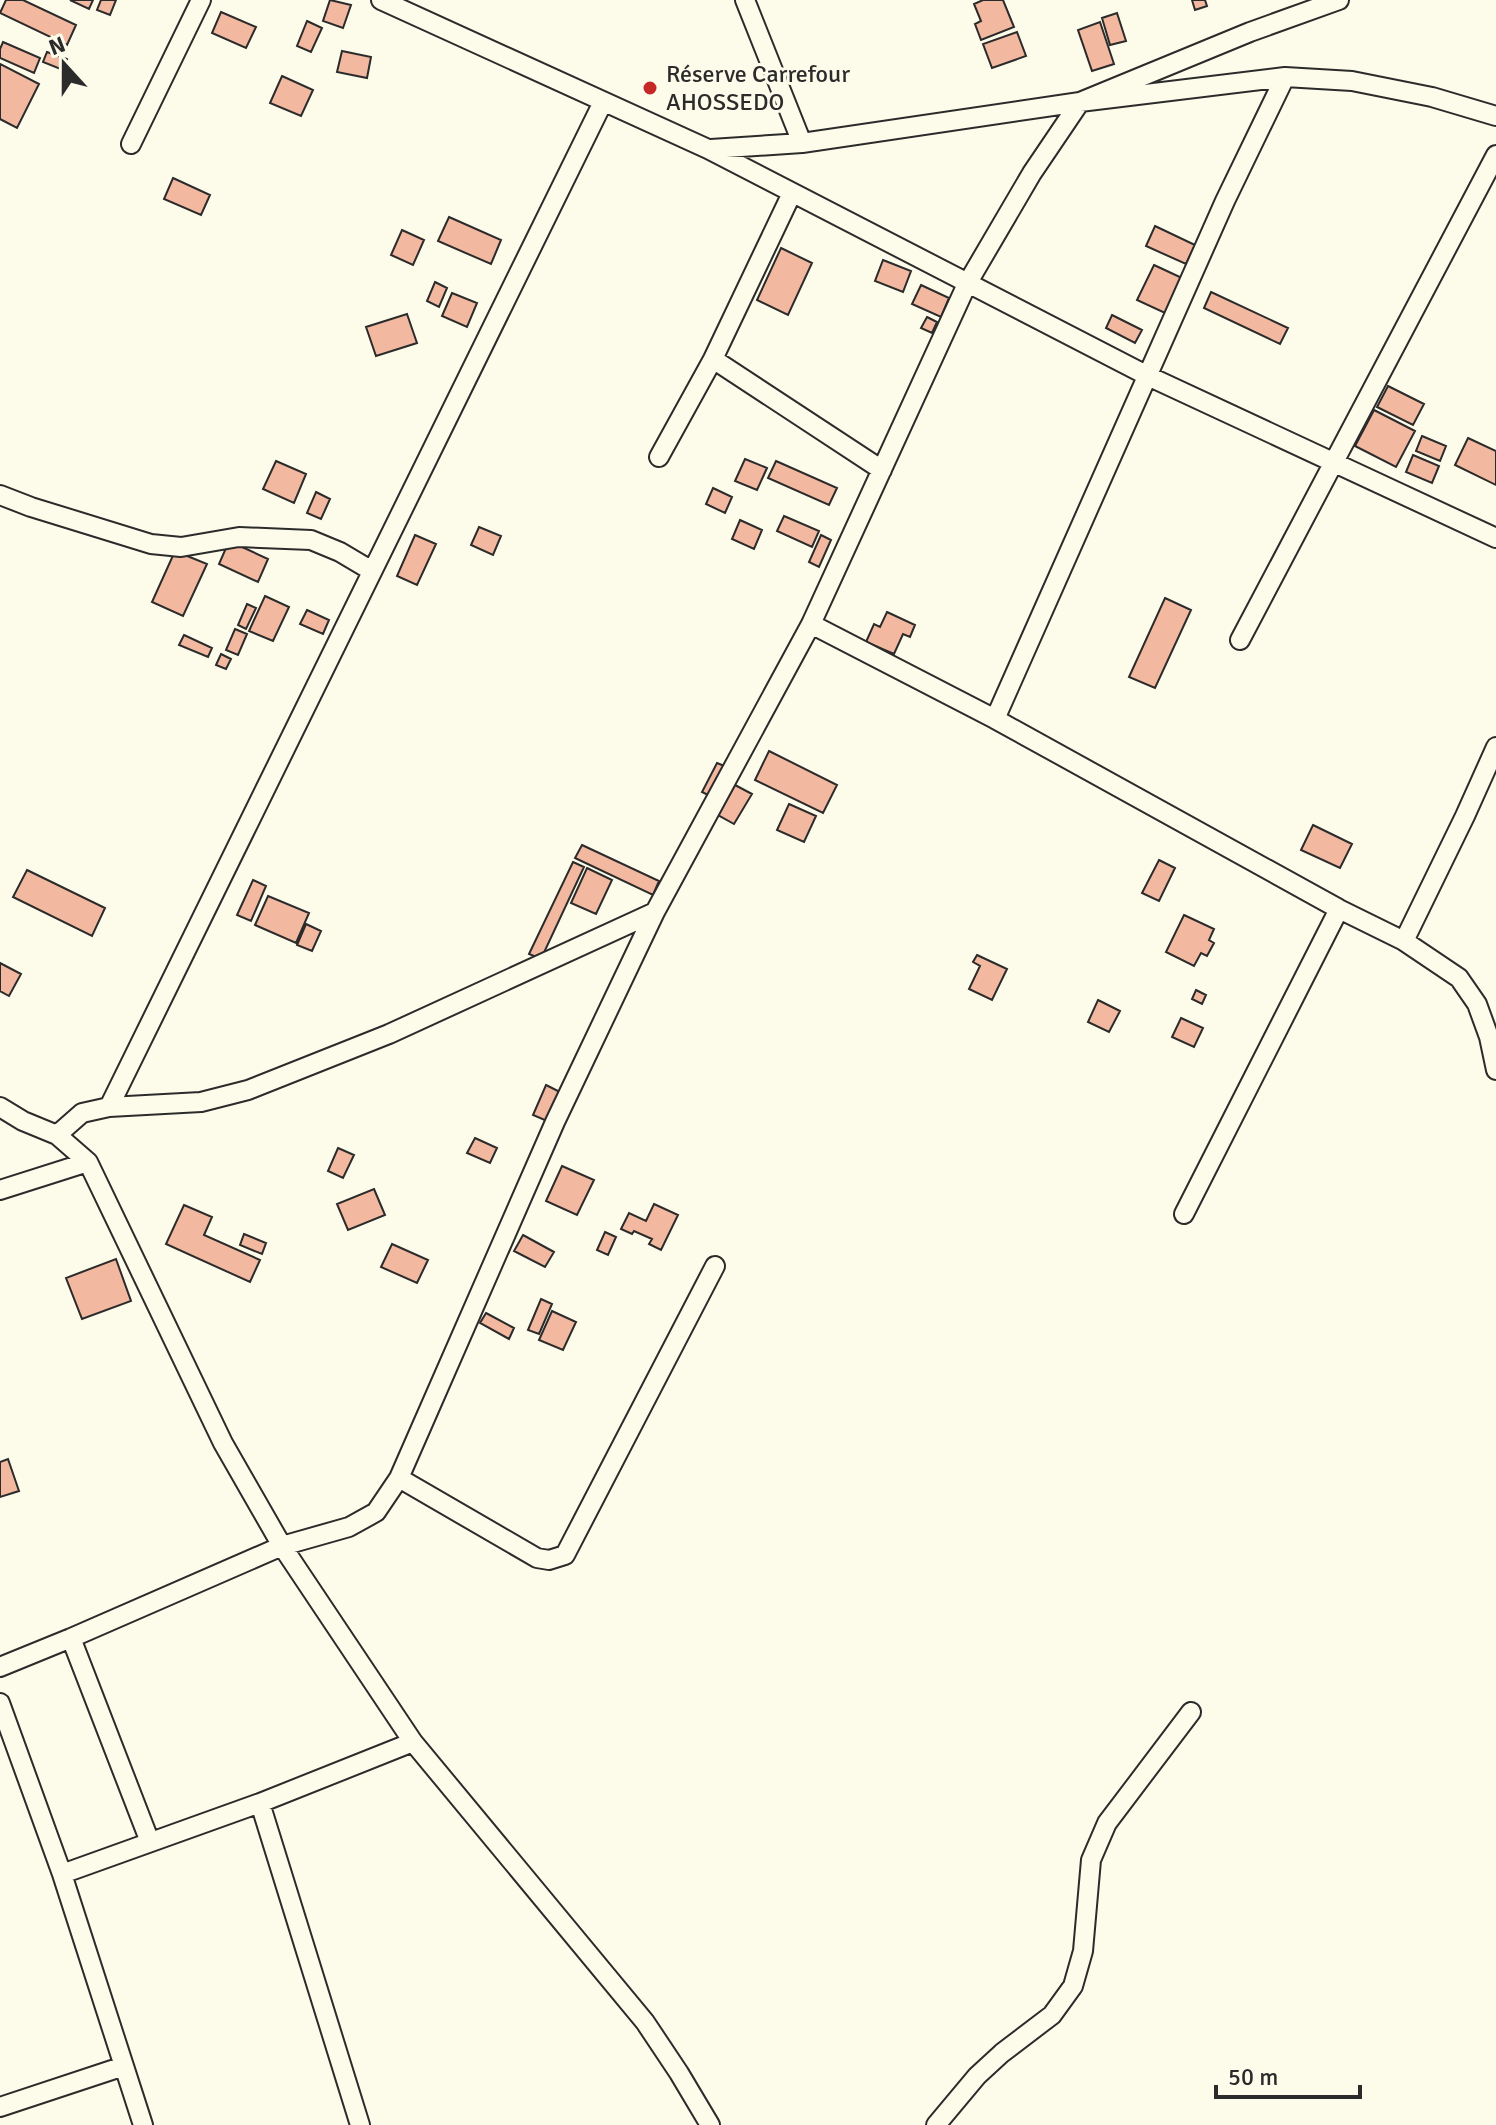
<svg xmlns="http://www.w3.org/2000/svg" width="1496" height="2125" font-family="Signika,sans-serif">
<rect width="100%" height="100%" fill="#fdfbea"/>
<path fill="#f2b8a0" stroke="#2b2b2b" stroke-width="2" d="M6 0H23L76 25 67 45 0 13Z
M70 0H93L89 9Z
M101 0H116L110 15 97 10Z
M330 0 351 5 343 28 323 21Z
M983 0H1003L1014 27 981 40 975 24 981 21 974 4Z
M1192 0H1205L1207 6 1195 10Z
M221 12 256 27 246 48 212 33Z
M1117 13 1126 41 1110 45 1102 18Z
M307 21 322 28 311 52 297 46Z
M1100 22 1114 64 1092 71 1078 30Z
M1017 32 1026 56 992 68 983 44Z
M3 42 40 58 34 73 0 58V49Z
M342 51 371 57 367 78 337 72Z
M47 52 67 59 63 70 43 62Z
M0 64 39 84 17 128 0 119Z
M282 76 313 90 301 116 270 103Z
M173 178 210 195 201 215 164 199Z
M449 217 501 240 491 264 438 241Z
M1155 226 1195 245 1186 264 1146 246Z
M402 230 424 240 413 265 391 255Z
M781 248 812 263 788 315 757 300Z
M883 260 911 271 903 292 875 281Z
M1154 265 1182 278 1165 313 1137 300Z
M435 282 447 288 439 307 427 301Z
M921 285 949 298 941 317 912 304Z
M1211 292 1288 328 1280 344 1204 308Z
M452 293 477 303 467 327 442 316Z
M407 314 417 343 376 356 366 327Z
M1112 315 1142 330 1135 343 1106 328Z
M927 317 937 322 932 333 921 328Z
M1388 386 1424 404 1413 425 1377 407Z
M1374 410 1415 431 1396 467 1355 446Z
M1422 436 1446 446 1440 461 1416 451Z
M1468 438 1496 451V485L1455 465Z
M1413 455 1439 466 1432 483 1406 472Z
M745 459 767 468 757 490 735 481Z
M276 461 306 474 294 503 263 489Z
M776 461 837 488 829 505 768 478Z
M713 488 732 497 725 513 706 504Z
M316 492 330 499 321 519 307 513Z
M784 516 819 531 812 547 777 531Z
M740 520 762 530 754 549 732 539Z
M479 527 501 536 493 555 471 545Z
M415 535 436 544 417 585 397 576Z
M821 535 831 540 819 567 809 562Z
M229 541 268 559 258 582 219 564Z
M175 551 207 564 183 616 152 602Z
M265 596 289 607 273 641 249 631Z
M1165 598 1191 610 1155 688 1129 677Z
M247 604 256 608 246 629 238 625Z
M307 610 329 620 323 634 300 624Z
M887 612 915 625 910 637 903 634 894 654 866 642 874 624 880 627Z
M235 629 247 634 238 655 226 650Z
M184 635 212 648 208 657 179 645Z
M221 654 231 659 226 669 216 665Z
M769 751 837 785 823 813 755 780Z
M717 763 727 767 712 797 702 792Z
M735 785 752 794 734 824 718 815Z
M789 804 816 816 804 842 777 830Z
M1313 825 1352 844 1340 868 1301 850Z
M582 845 659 881 653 895 575 858Z
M1159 860 1175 868 1159 901 1142 893Z
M573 862 584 867 541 959 529 954Z
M587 868 612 880 596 914 571 903Z
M27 870 105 908 92 936 13 897Z
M253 880 266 886 251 921 237 915Z
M268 896 309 913 296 943 255 925Z
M1184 915 1214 929 1209 940 1214 943 1207 956 1201 953 1194 966 1166 952Z
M306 924 321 931 312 951 297 945Z
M977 955 1007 969 992 1000 969 989 980 966 973 962Z
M0 963 21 974 9 996 0 991Z
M1196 990 1206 995 1202 1004 1192 999Z
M1098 1000 1120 1011 1109 1032 1088 1022Z
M1181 1018 1203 1028 1194 1047 1172 1037Z
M546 1085 560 1092 547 1121 533 1115Z
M475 1138 497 1148 490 1163 467 1153Z
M338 1148 354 1155 343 1178 328 1171Z
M562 1166 594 1180 577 1215 546 1201Z
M374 1189 385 1215 348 1230 337 1204Z
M654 1204 678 1215 661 1250 649 1244 652 1239 634 1231 632 1234 621 1229 629 1213 646 1221Z
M184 1205 212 1217 204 1235 260 1260 250 1282 166 1244Z
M605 1232 616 1237 608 1255 597 1250Z
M244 1234 266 1243 262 1254 240 1245Z
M523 1235 554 1252 545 1267 514 1251Z
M392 1244 428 1260 417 1283 381 1267Z
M116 1259 131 1301 82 1319 66 1278Z
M541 1299 552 1304 539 1334 528 1330Z
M552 1311 576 1322 563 1350 539 1340Z
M486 1313 514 1328 509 1339 480 1323Z
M8 1459 19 1491 0 1497V1462Z"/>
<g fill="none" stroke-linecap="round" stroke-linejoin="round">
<g stroke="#2b2b2b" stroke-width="22">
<path id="minor" d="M381 0 708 149 1148 376 1496 538
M745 0 802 143
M131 144 201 0
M711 149 802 143 1080 102 1285 77 1352 81 1432 97 1496 116
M713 359 882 470
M659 457 713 359 792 193
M0 495 31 507 151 544 181 547 239 537 311 540 340 552 372 571
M811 624 995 719 1339 909 1404 941 1459 978 1477 1004 1489 1037 1496 1070
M1240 640 1496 155
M995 719 1225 201 1285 77
M1404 941 1465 816 1496 747
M0 1107 23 1121 57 1135 88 1162 223 1443 282 1546 413 1742 645 2022 679 2073 710 2125
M109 1107 603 102
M57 1135 82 1113 109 1107 201 1102 248 1090 389 1034 655 912
M0 1190 88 1162
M1184 1214 1339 909
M399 1478 537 1558 549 1560 565 1555 715 1266
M71 1638 150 1842
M0 1667 71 1638 282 1546 349 1527 376 1512 399 1478 555 1122 655 912 811 624 967 284 1032 173 1080 102 1250 32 1339 0
M0 1703 62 1874 143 2125
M260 1803 360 2125
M62 1874 260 1803 413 1742
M0 2107 124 2066
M936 2125 977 2076 1002 2053 1052 2015 1073 1986 1083 1951 1091 1860 1107 1823 1191 1712"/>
</g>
<use href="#minor" stroke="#fdfbea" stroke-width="18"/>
</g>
<circle fill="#c62828" stroke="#fdfbea" stroke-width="3" cx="650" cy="88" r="8"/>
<g text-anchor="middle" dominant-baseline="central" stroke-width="6" stroke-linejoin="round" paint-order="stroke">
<g font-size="24" fill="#2b2b2b" stroke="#fdfbea" text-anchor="start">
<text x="666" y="74">Réserve Carrefour<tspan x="666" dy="28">AHOSSEDO</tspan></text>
</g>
</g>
<g transform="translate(64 64) rotate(339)" stroke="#fdfbea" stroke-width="6" paint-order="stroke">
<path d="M0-6L14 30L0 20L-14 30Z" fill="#2b2b2b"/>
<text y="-12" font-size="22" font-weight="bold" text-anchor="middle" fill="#2b2b2b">N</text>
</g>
<path d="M1216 2085v12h144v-12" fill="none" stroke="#2b2b2b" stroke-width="4"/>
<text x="1228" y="2085" font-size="24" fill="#2b2b2b" stroke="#fdfbea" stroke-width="6" paint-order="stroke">50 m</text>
</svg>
